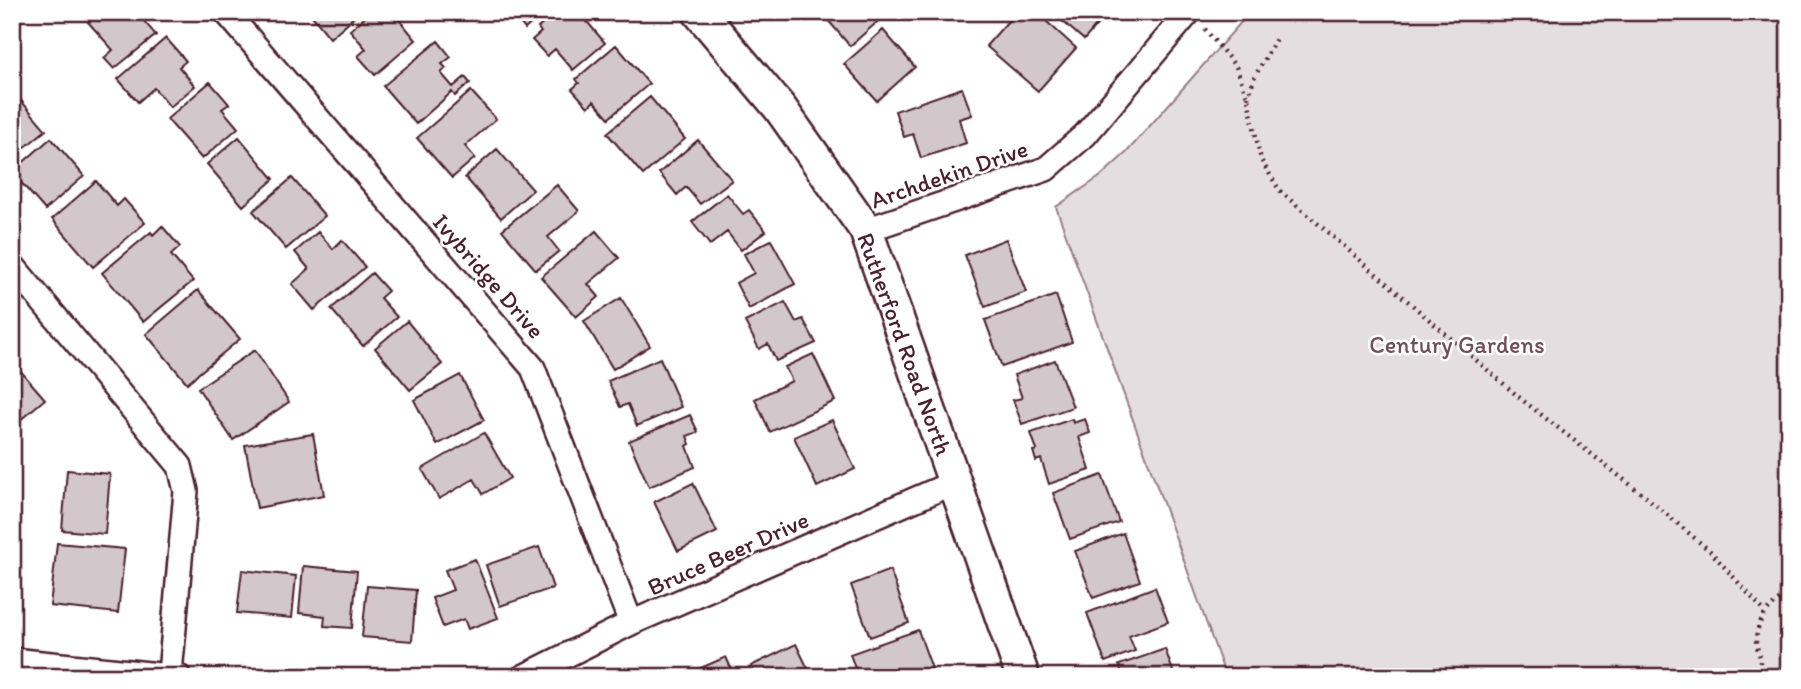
<svg xmlns="http://www.w3.org/2000/svg" width="1801" height="689" font-family="Itim,sans-serif">
<rect width="100%" height="100%" fill="#fff"/>
<filter id="ink" filterUnits="userSpaceOnUse"><feTurbulence type="fractalNoise" baseFrequency=".0143" numOctaves="2"/><feDisplacementMap in="SourceGraphic" scale="14" xChannelSelector="R" yChannelSelector="G"/><feConvolveMatrix kernelMatrix="1 2 1 2 8 2 1 2 1" color-interpolation-filters="sRGB"/></filter>
<g filter="url(#ink)">
<path fill="#e5dee0" stroke="#987e86" stroke-width="2" d="M1250 12H1789V677H1226L1056 207 1101 176 1126 153Z"/>
<path fill="#d2c7cb" stroke="#4a1f2b" stroke-width="2" d="M98 12H136L156 35 114 69 104 58 113 50 88 22Z
M309 12H351L354 17 330 38Z
M371 12H393L416 40 375 75 358 56 366 49 350 30Z
M511 12H544L525 29Z
M557 12H579L605 43 573 70 555 49 547 56 532 40 541 32 538 28Z
M821 12H879L883 17 850 46Z
M1016 12H1036L1076 48 1038 91 986 46Z
M1052 12H1108L1084 40Z
M883 30 915 67 877 101 844 64Z
M166 38 186 61 179 67 195 86 170 107 154 88 138 102 118 79Z
M438 41 451 57 442 64 446 68 441 73 453 87 465 77 470 83 455 96 452 92 416 124 383 86Z
M616 45 649 84 609 118 594 101 588 107 572 89 579 83 576 79Z
M210 82 229 104 222 109 238 128 202 159 167 119Z
M962 88 972 115 959 119 966 143 921 158 913 134 904 137 895 111Z
M12 90 46 130 13 157 12 156Z
M471 91 496 119 465 146 475 158 452 178 417 138Z
M650 97 685 139 643 175 607 133Z
M239 137 274 179 243 206 207 164Z
M51 138 84 176 45 210 12 172Z
M698 140 732 180 700 204 686 187 677 195 659 173Z
M497 149 533 190 501 218 465 177Z
M292 178 325 216 286 249 253 211Z
M96 181 117 206 124 199 145 223 93 267 52 219Z
M557 185 579 211 548 237 559 251 536 270 502 230Z
M727 194 743 214 749 210 766 231 741 250 727 232 710 245 692 222Z
M162 226 180 247 171 255 193 281 143 322 102 273 151 232 153 235Z
M596 231 619 258 588 284 599 297 576 317 541 277Z
M318 232 333 249 342 240 365 267 314 310 292 284 309 269 295 252Z
M1006 239 1026 292 985 307 965 255Z
M771 240 795 284 749 309 736 283 754 273 744 254Z
M372 273 388 291 380 298 397 317 363 346 331 309Z
M198 290 240 339 187 383 146 334Z
M1056 295 1072 342 1002 367 985 320Z
M621 298 650 346 613 369 584 321Z
M785 302 796 322 803 319 816 343 776 361 768 344 759 349 745 322Z
M407 321 442 364 410 390 375 348Z
M255 350 289 402 233 440 198 388Z
M813 354 835 401 770 432 755 399 792 381 785 367Z
M660 358 681 407 637 426 628 404 620 407 608 381Z
M1055 360 1073 407 1022 424 1013 400 1022 398 1014 375Z
M12 361 45 399 12 427Z
M460 375 484 420 437 445 414 400Z
M690 415 698 432 687 436 690 444 687 446 695 467 649 487 629 441Z
M1072 419 1073 423 1085 419 1090 433 1079 437 1090 470 1049 484 1041 459 1036 461 1033 451 1037 450 1031 433Z
M832 420 855 469 817 487 794 437Z
M484 433 510 478 483 494 474 479 439 499 422 469Z
M313 434 324 495 257 508 245 445Z
M67 470 110 474 105 534 62 530Z
M1102 475 1119 522 1070 539 1053 493Z
M693 483 717 532 678 551 654 502Z
M1123 533 1140 581 1093 598 1075 551Z
M57 543 125 549 118 613 50 606Z
M539 547 553 588 500 606 486 565Z
M475 559 498 618 468 629 464 619 443 627 432 598 453 590 445 570Z
M303 566 357 571 352 628 324 626 325 616 299 613Z
M242 570 296 576 292 618 237 613Z
M890 570 909 623 870 637 851 585Z
M367 586 416 590 412 641 362 637Z
M1155 587 1168 622 1129 636 1135 651 1105 662 1087 613Z
M918 630 935 677H901L900 674 894 677H858L850 654Z
M796 644 812 677H756L751 666Z
M1165 649 1175 677H1123L1119 665Z
M726 657 735 677H680Z"/>
<g fill="none" stroke-linecap="round" stroke-linejoin="round">
<g stroke="#4a1f2b" stroke-width="28">
<path id="street" d="M226 12 533 368 631 623
M866 230 1046 169 1085 135 1189 12
M12 265 180 466 186 491 170 674
M12 660 179 677
M523 677 631 623 955 482"/>
</g>
<g stroke="#4a1f2b" stroke-width="37">
<path id="secondary" d="M699 12 780 108 866 230 1023 677"/>
</g>
<path stroke="#4a1f2b" stroke-width="4.5" stroke-dasharray="2 5" stroke-linecap="butt" d="M1205 29 1236 67 1248 99 1261 160 1280 191 1520 398 1646 497 1710 551 1765 612
M1248 98 1254 78 1277 37
M1757 677C1758 672 1760 665 1760 660 1760 654 1757 649 1756 643 1756 620 1770 604 1789 594"/>
<use href="#street" stroke="#fff" stroke-width="23"/>
<use href="#secondary" stroke="#fff" stroke-width="32"/>
</g>
</g>
<g text-anchor="middle" dominant-baseline="central" stroke-width="5" stroke-linejoin="round" paint-order="stroke">
<g font-size="24" fill="#4a1f2b" stroke="#fff">
<text transform="translate(949 174) rotate(-19)">Archdekin Drive</text>
<text transform="translate(489 276) rotate(49)">Ivybridge Drive</text>
<text transform="translate(905 344) rotate(70)">Rutherford Road North</text>
<text transform="translate(728 553) rotate(-24)">Bruce Beer Drive</text>
</g>
<g font-size="24" fill="#714f58" stroke="#fff">
<text x="1457" y="344">Century Gardens</text>
</g>
</g>
<rect width="1801" height="689" fill="none" stroke="#fff" stroke-width="42"/>
<rect x="21" y="21" width="1759" height="647" fill="none" stroke="#4a1f2b" stroke-width="2.5" filter="url(#ink)"/>
</svg>
